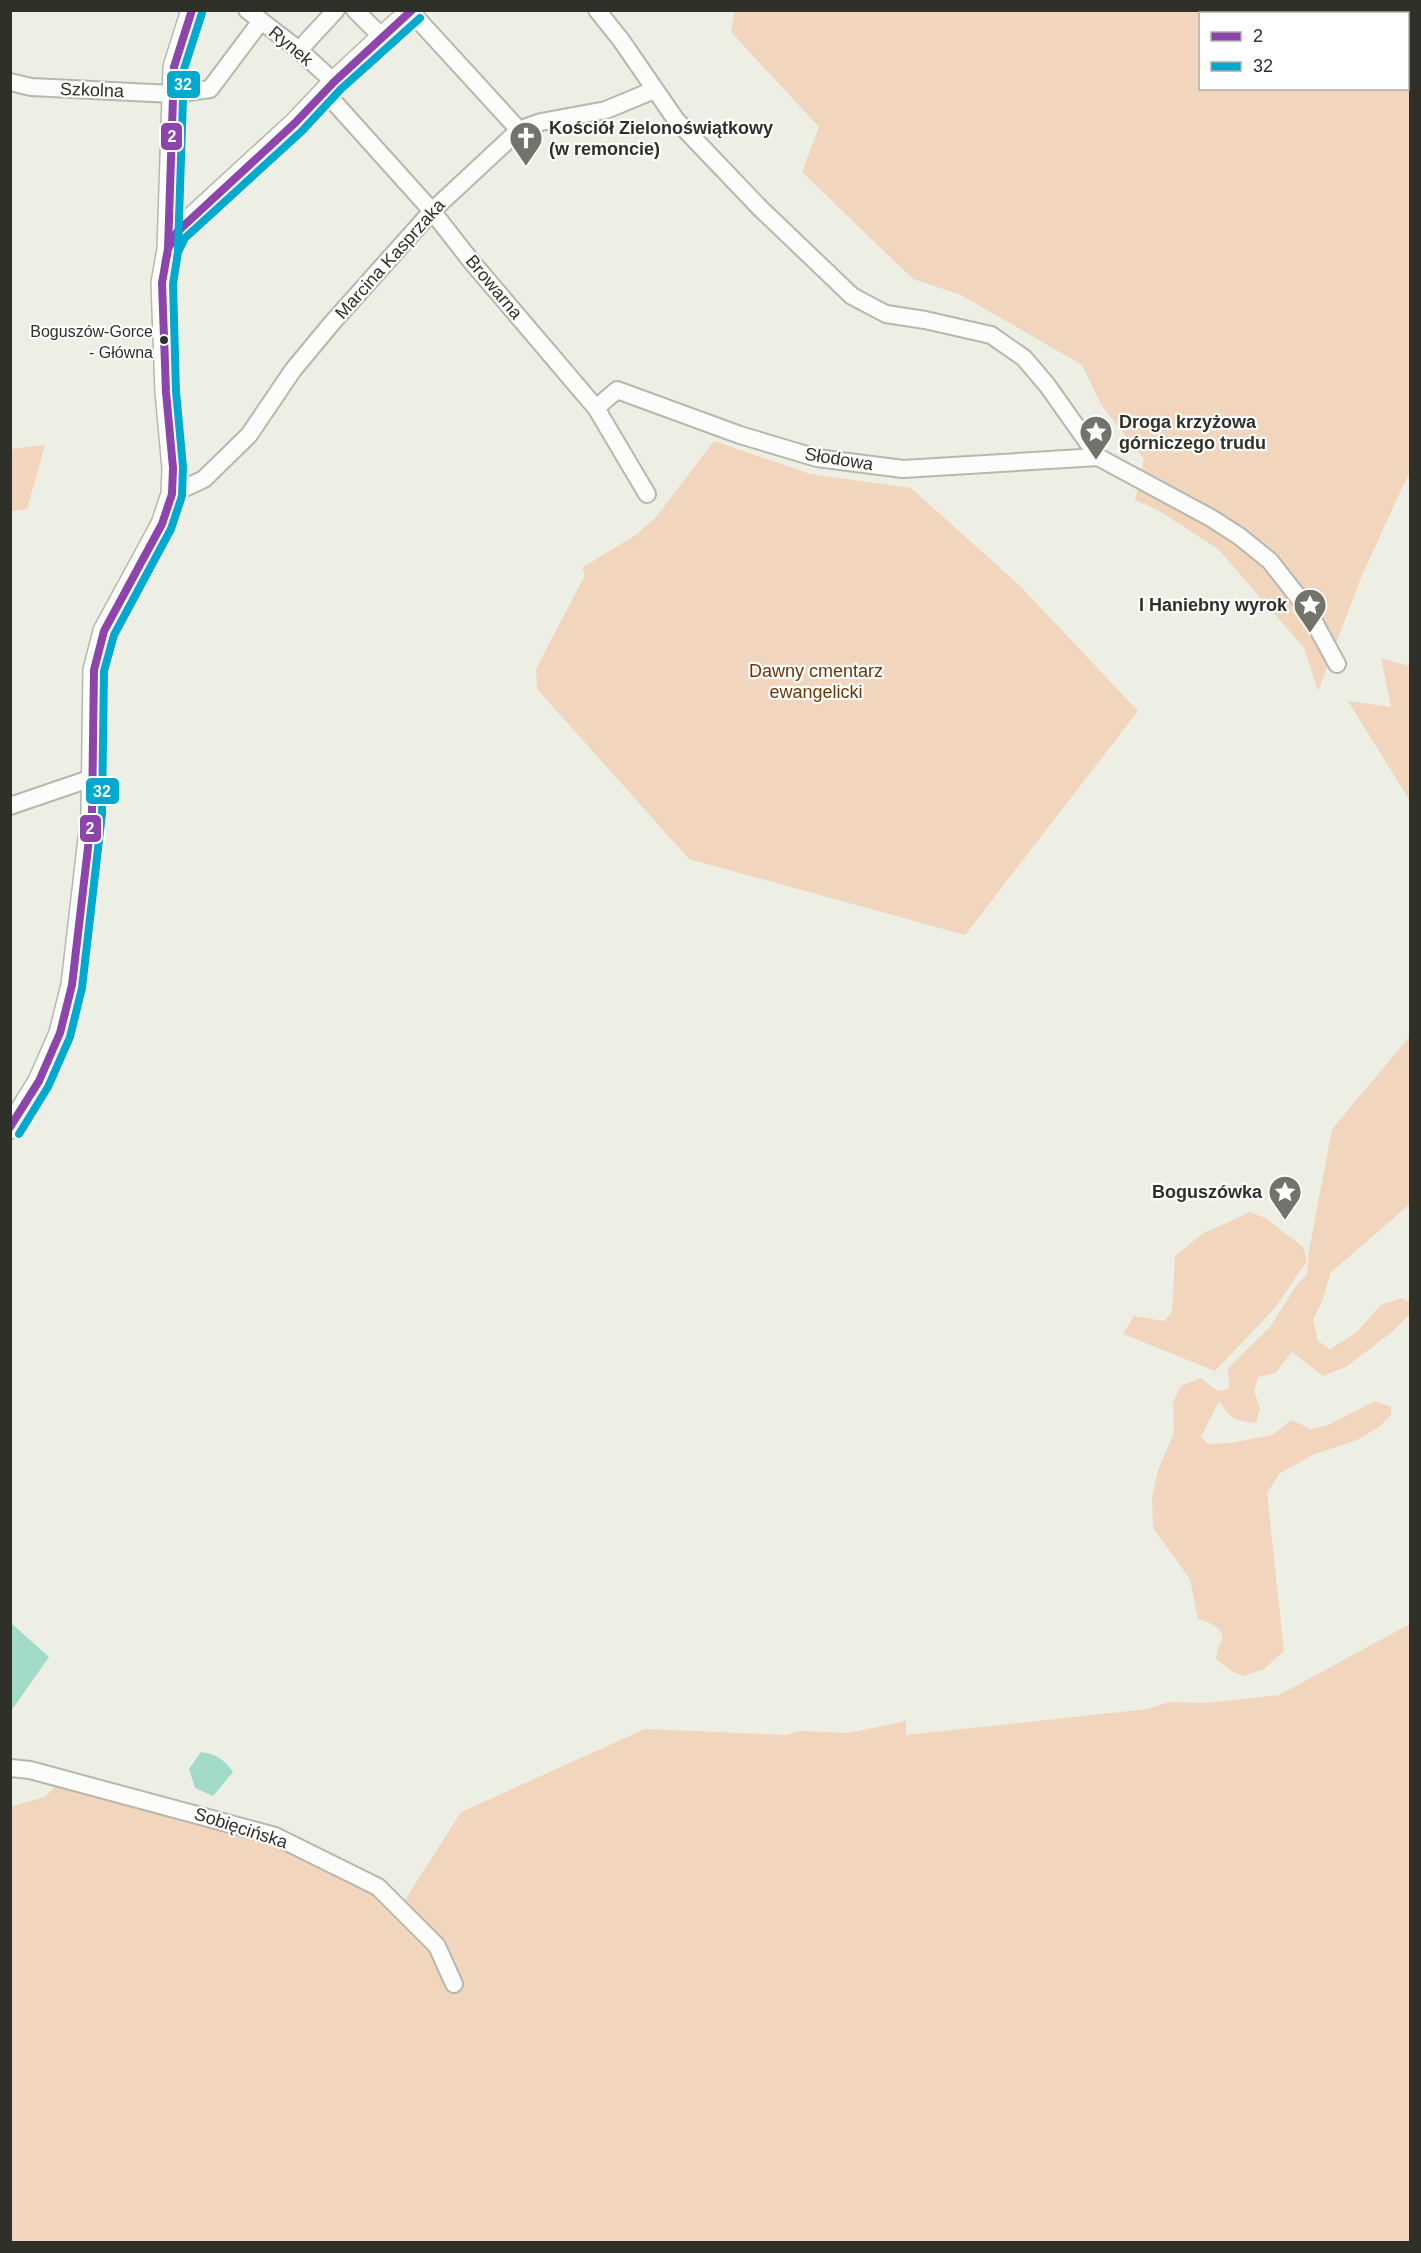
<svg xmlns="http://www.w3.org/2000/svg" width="1421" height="2253" font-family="Arial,sans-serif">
<rect width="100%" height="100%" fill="#eeefe4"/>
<path fill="#f1d5bc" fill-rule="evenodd" d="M735 10 1410 11V471L1362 575 1318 691 1304 648 1218 549 1159 511 1135 500 1144 459 1102 406 1082 365 961 295 913 279 802 172 819 127 731 32ZM1200 14H1408V88H1200Z
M714 441 810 474 911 488 1019 585 1138 711 965 935 689 859 537 689 536 669 585 575 582 568 637 534 656 517Z
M45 445 27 509 11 511V449Z
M1381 658 1410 666V801L1348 701 1391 707Z
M1410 1036V1204L1331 1272 1322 1301 1313 1320 1318 1341 1330 1349 1356 1333 1381 1305 1401 1298 1410 1302V1314L1392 1332 1346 1367 1323 1376 1292 1352 1275 1373 1258 1377 1254 1391 1260 1408 1256 1423C1235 1420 1231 1420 1219 1401L1201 1437 1208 1444 1231 1443 1272 1435 1292 1420 1311 1429 1328 1425 1375 1401 1391 1407V1415L1379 1427 1357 1440 1315 1454 1280 1473 1267 1493 1284 1651 1264 1669 1243 1676 1233 1672 1216 1659 1218 1648 1223 1637C1219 1625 1208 1622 1198 1619L1190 1579 1153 1528 1152 1498 1158 1470 1174 1433 1173 1401 1181 1386 1200 1378 1218 1391 1229 1388 1228 1368 1270 1327 1298 1283 1307 1275 1309 1251 1332 1129Z
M1250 1212 1265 1218 1303 1247 1307 1261 1274 1309 1215 1371 1123 1334 1134 1316 1164 1321 1172 1312 1175 1256 1202 1234Z
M1410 1624V2242H11L10 1807 45 1797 66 1776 252 1833 401 1906 461 1812 645 1729 785 1735 800 1731 849 1733 906 1721V1735L1148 1709 1169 1702 1206 1703 1279 1695Z"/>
<path fill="#a2dcc9" d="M11 1623 49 1657 11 1711Z
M201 1752C216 1754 224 1759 233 1772L213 1796 195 1788 189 1769Z"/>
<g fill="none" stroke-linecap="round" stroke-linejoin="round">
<g stroke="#b6b7ae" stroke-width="20">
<path id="minor" d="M247 10 299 50 334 82
M355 10 382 37
M597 10 621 40 676 120 760 208 852 296 886 314 925 320 991 335 1024 358 1047 385 1098 457 1211 518 1239 536 1270 561 1306 607 1337 664
M411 12 519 130
M299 50 336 10
M10 82 31 87 173 94 210 89 261 21
M325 92 432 211 471 261 596 408 647 494
M596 408 617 390 740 435 817 458 903 469 1098 457
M172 494 204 479 249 435 293 370 332 323 432 211 519 130 541 122 606 110 654 90
M10 806 92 778
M10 1768 30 1770 275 1836 378 1887 437 1946 454 1984"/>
</g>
<g stroke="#b6b7ae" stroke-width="24">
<path id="major" d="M168 249 174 67 192 10
M10 1128 39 1081 60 1033 72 985 92 813 94 670 104 631 162 524 172 494 173 468 166 392 162 283 168 249 177 232 197 213 295 123 334 82 382 37 413 10"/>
</g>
<use href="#minor" stroke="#fcfdfb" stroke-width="16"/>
<use href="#major" stroke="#fcfdfb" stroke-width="21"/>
<g stroke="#fff" stroke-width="12">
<path id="bus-1" d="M165 265 168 249 174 67 192 10
M10 1127 39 1081 60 1033 72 985 92 813 94 670 104 631 162 524 172 494 173 468 166 392 162 283 168 249 177 232 295 123 334 82 412 10"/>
</g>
<g stroke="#fff" stroke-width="12">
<path id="bus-2" d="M178 249 184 69 202 13
M19 1134 48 1087 70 1037 82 988 102 814 104 671 114 635 171 529 182 496 183 467 176 391 173 284 178 252 185 238 302 131 341 89 420 18"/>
</g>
<use href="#bus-1" stroke="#8e44ad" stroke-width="8"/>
<use href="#bus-2" stroke="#00a9ce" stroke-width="8"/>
</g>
<defs>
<g id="church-pin" transform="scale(1.725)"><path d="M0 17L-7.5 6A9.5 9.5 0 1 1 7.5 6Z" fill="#72736a" stroke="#fff"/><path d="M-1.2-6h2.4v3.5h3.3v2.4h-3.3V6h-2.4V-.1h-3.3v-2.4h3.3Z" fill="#fff"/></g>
<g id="sight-pin" transform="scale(1.725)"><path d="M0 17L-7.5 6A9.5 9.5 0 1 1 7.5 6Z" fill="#72736a" stroke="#fff"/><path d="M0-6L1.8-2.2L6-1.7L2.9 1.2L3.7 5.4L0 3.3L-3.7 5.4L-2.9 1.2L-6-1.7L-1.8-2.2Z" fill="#fff"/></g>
</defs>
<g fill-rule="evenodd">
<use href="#church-pin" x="526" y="138"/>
<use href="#sight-pin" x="1096" y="432"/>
<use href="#sight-pin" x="1310" y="605"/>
<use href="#sight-pin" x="1285" y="1192"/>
</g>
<circle fill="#2f3028" stroke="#fff" stroke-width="2" cx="164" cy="340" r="5"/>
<g text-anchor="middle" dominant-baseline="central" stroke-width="4.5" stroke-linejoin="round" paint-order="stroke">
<g font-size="16" fill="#2f3028" stroke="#fff" text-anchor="end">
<text x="153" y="331">Boguszów-Gorce<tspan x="153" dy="21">- Główna</tspan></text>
</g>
<g font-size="18" fill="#2f3028" stroke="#fff">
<text transform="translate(291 46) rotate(40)">Rynek</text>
<text transform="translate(92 90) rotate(2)">Szkolna</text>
<text transform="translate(390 259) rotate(-48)">Marcina Kasprzaka</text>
<text transform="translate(494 287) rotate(50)">Browarna</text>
<text transform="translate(839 459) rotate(9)">Słodowa</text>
<text transform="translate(241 1828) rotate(18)">Sobięcińska</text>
</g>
<g font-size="18" font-weight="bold" fill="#2f3028" stroke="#fff" text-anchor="start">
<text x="549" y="128">Kościół Zielonoświątkowy<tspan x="549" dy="21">(w remoncie)</tspan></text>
<text x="1119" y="422">Droga krzyżowa<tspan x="1119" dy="21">górniczego trudu</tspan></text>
<text x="1287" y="605" text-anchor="end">I Haniebny wyrok</text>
<text x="1262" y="1192" text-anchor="end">Boguszówka</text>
</g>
<g font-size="18" fill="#6c3605" stroke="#fff">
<text x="816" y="671">Dawny cmentarz<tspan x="816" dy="21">ewangelicki</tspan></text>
</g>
</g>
<g stroke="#fff" stroke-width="2">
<rect x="166" y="70" width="35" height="29" rx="6" fill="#00a9ce"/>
<rect x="160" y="122" width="23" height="29" rx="6" fill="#8e44ad"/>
<rect x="85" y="777" width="35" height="28" rx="6" fill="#00a9ce"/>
<rect x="79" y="814" width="23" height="29" rx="6" fill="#8e44ad"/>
</g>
<g font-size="16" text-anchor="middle" font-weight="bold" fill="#fff">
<text x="183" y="90">32</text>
<text x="172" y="142">2</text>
<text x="102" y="797">32</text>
<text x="90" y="834">2</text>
</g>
<rect width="1421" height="2253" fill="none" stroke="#2f3028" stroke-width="24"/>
<rect x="1199" y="12" width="210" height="78" fill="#ffffff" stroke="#acaca9" stroke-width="1.5"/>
<rect x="1211" y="32" width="30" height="9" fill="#8e44ad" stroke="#acaca9" stroke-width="1.5"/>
<text x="1253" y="42" font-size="18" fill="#2f3028">2</text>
<rect x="1211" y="62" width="30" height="9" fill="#00a9ce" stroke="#acaca9" stroke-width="1.5"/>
<text x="1253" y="72" font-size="18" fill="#2f3028">32</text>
</svg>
